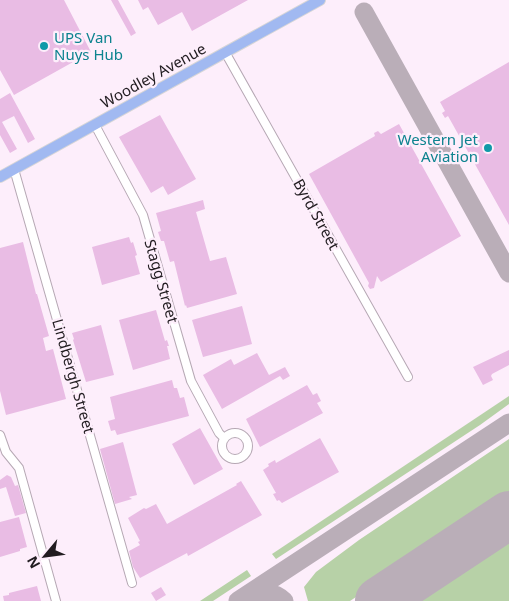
<svg xmlns="http://www.w3.org/2000/svg" width="509" height="601" font-family="'Noto Sans',sans-serif">
<rect width="100%" height="100%" fill="#fdeefb"/>
<path fill="#b7d1a7" d="M509 396V404L480 425 276 559 272 554Z
M509 439V495L350 601H308L304 587 316 572 359 540Z
M509 534V601H408Z
M247 570 251 576 213 601H200Z"/>
<g fill="none" stroke-linecap="round" stroke-linejoin="round">
<path stroke="#baaeb8" stroke-width="19" d="M364 12 509 273
M248 595C261 590 274 592 284 601
M238 601 509 423"/>
<path stroke="#baaeb8" stroke-width="48" d="M379 601 509 515"/>
</g>
<path fill="#e9bce4" d="M0 0H64L91 52 14 95 0 70Z
M111 0H118L136 33 131 36Z
M138 0H248L192 31 182 12 158 25 148 7 143 10Z
M509 62V225L448 116 445 118 442 113 445 111 440 102Z
M10 93 35 139 28 143 14 116 2 122 17 149 10 153 0 135V99Z
M160 115 196 179 168 195 163 186 151 193 119 137Z
M399 124 461 236 381 282 377 276 374 288 370 289 368 286 369 283 309 174 375 136 374 133 378 131 381 134Z
M203 200 205 209 196 212 210 261 226 257 237 294 187 308 186 305 185 306 174 261 170 262 164 241H161L158 232 161 231 156 213Z
M129 237 131 243 133 242 137 255 135 256 140 274 102 285 92 247Z
M23 242 36 294H37L49 336 43 338 46 351 53 349 66 399 6 415 0 391V248Z
M242 306 252 344 203 357 192 320Z
M156 310 165 341 167 340 169 346H167L170 359 133 370 119 320Z
M101 325 114 375 86 382 73 340 74 339 72 333Z
M509 350V365L492 374 491 376 493 380 483 385 473 367Z
M257 353 269 375 285 367 290 376 283 380 280 376 222 409 203 375 231 359 234 365Z
M172 380 174 388H177L180 398 184 397 189 416 117 435 115 430 111 431 108 421 115 419 110 397Z
M307 385 313 395 317 393 321 401 317 403 323 413 260 447 246 419Z
M200 428 223 469 194 485 172 444Z
M320 438 339 472 282 503 279 500 277 501 273 494 276 493 263 470 269 466 268 464 275 460 276 463Z
M123 442 137 495 129 497 132 499 115 504 100 449Z
M7 475 11 477 15 486 18 485 26 513 15 516 6 487 0 489V480Z
M241 481 262 515 188 556 187 553 140 578 133 567 129 551 140 545 138 542 140 541 128 518 144 508 146 509 156 504 167 524 237 485 236 484Z
M19 517 27 547 20 549V551L0 557V522Z
M37 586 41 601H4L3 596 9 595V593Z
M161 587 166 595 156 601 151 593Z"/>
<g fill="none" stroke-linecap="round" stroke-linejoin="round">
<g stroke="#b6a8b4" stroke-width="10">
<path id="minor" d="M225 52 408 377
M95 125 143 215 191 381 219 433 224 438
M14 169 132 583
M222 446a13 13 0 1 1 26 0a13 13 0 1 1-26 0Z
M0 435 6 452 19 468 56 601"/>
</g>
<g stroke="#d7d6d7" stroke-width="12">
<path id="major" d="M0 177 320 0"/>
</g>
<use href="#minor" stroke="#fff" stroke-width="8"/>
<use href="#major" stroke="#a1b9f1" stroke-width="10"/>
</g>
<g fill="#0f9aa8" stroke="#fdeefb" stroke-width="2">
<circle cx="44" cy="46" r="5"/>
<circle cx="488" cy="148" r="5"/>
</g>
<g text-anchor="middle" dominant-baseline="central" stroke-width="4.5" stroke-linejoin="round" paint-order="stroke">
<g font-size="15" fill="#0d838f" stroke="#fdeefb" text-anchor="start">
<text x="54" y="37">UPS Van<tspan x="54" dy="17">Nuys Hub</tspan></text>
<text x="478" y="139" text-anchor="end">Western Jet<tspan x="478" dy="17">Aviation</tspan></text>
</g>
<g font-size="15" fill="#211c20" stroke="#fdeefb">
<text transform="translate(153 75) rotate(-29)">Woodley Avenue</text>
<text transform="translate(317 214) rotate(61)">Byrd Street</text>
<text transform="translate(162 281) rotate(74)">Stagg Street</text>
<text transform="translate(74 376) rotate(74)">Lindbergh Street</text>
</g>
</g>
<g transform="translate(45 556) rotate(241)" stroke="#fdeefb" stroke-width="4" paint-order="stroke">
<path d="M0-4L9 19L0 12L-9 19Z" fill="#211c20"/>
<text y="-8" font-size="14" font-weight="bold" text-anchor="middle" fill="#211c20">N</text>
</g>
</svg>
